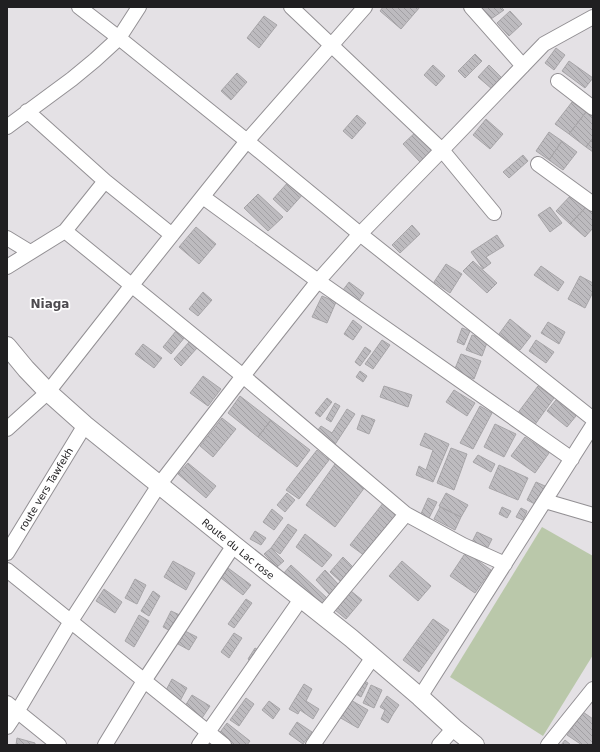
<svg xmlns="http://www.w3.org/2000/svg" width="600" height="752" font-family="'DejaVu Sans',sans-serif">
<defs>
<pattern id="building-back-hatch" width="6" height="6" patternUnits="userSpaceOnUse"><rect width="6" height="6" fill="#bdbbbf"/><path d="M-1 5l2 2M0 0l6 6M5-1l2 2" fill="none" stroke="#a2a0a4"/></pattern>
</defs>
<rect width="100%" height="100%" fill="#e4e1e5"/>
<path fill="#bac8aa" d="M542 527 593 556V655L543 736 450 677Z"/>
<path fill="url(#building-back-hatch)" stroke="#a7a5a8" d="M383 7H420L401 29 380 11Z
M483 7H501L504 10 491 19 482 8Z
M510 11 522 24 509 36 497 23Z
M264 16 277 25 259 48 247 38Z
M556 48 565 55 554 70 545 63Z
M475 54 482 61 465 78 458 71Z
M569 61 593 78 585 88 562 71Z
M433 65 445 76 436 86 424 75Z
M489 65 502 78 492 89 478 77Z
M237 73 247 82 231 100 221 91Z
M572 102 586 112 569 134 555 124Z
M586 112 593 117V138L586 147 569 134Z
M357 115 366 123 352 139 343 131Z
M486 119 503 134 490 149 473 135Z
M418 130 436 148 420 162 403 144Z
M549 132 562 141 549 160 536 151Z
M593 138V152L586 147Z
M562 141 577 152 563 170 549 160Z
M523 155 528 161 509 178 503 172Z
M290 180 304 193 287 212 273 199Z
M573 193 587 206 570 224 556 211Z
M258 194 283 217 268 231 244 208Z
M587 206 593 212V228L585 237 570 224Z
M550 207 562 223 550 232 538 215Z
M412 225 420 234 400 253 392 245Z
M196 227 216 244 199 264 179 247Z
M497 235 504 246 486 257 491 263 483 269 471 252Z
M473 261 497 283 487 293 463 271Z
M446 264 462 274 450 293 434 282Z
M541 266 564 282 558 291 534 275Z
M580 276 593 283V292L585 308 568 299Z
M349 282 364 293 358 302 343 290Z
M203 292 212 300 198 316 189 309Z
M322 296 336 302 327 323 312 317Z
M510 319 531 336 520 350 499 334Z
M353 320 362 327 353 340 344 334Z
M548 322 565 332 559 344 541 333Z
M462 328 470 331 464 345 457 342Z
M176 331 185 337 171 354 163 347Z
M472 335 488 340 482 356 466 350Z
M382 340 390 345 373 369 365 364Z
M536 340 554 352 546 363 529 351Z
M190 341 197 348 181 366 174 359Z
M143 344 162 358 154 368 135 354Z
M365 347 371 351 360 366 355 362Z
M461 354 481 361 474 379 454 371Z
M360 371 367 376 363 382 356 377Z
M203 376 221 389 208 406 190 393Z
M384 386 412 395 408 407 380 397Z
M538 386 554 398 534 426 517 414Z
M454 390 475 403 467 416 446 402Z
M240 396 271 420 258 437 228 413Z
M327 398 332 402 320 417 315 413Z
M556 400 576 416 567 427 547 411Z
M335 403 340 406 331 422 326 419Z
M480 406 492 413 473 449 460 443Z
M347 409 355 414 334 446 315 434 321 426 332 433Z
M362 415 375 420 369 434 357 429Z
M222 418 236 429 213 457 200 446Z
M271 420 310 450 297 467 258 437Z
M495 424 516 434 504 457 484 447Z
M425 433 449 444 433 482 416 475 419 466 426 470 433 450 420 445Z
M525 437 549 453 535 473 511 456Z
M451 448 467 454 454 490 437 483Z
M317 450 329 460 299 499 286 490Z
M478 455 495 464 491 472 473 462Z
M188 463 216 486 206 498 178 474Z
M335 464 365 487 335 527 306 505Z
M499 465 528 478 518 500 489 488Z
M536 482 545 486 537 505 527 500Z
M287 493 295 500 285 512 277 505Z
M446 493 468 505 461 517 439 506Z
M428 498 437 502 428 520 420 516Z
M384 502 399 514 365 556 350 545Z
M440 507 461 517 455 530 434 519Z
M502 507 511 511 507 518 499 514Z
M521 508 527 511 523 520 516 517Z
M272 509 283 518 274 530 263 522Z
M288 524 297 530 280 554 271 548Z
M255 531 266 538 261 545 250 539Z
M477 532 492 539 486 551 471 544Z
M305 534 332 555 322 567 296 547Z
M271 548 284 561 277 567 264 554Z
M466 552 491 570 475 593 450 576Z
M343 557 354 568 341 582 330 572Z
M173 561 195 573 186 590 164 577Z
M402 561 431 586 418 601 389 576Z
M291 565 327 598 320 606 283 574Z
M228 568 251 585 243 595 221 578Z
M325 570 339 585 329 594 316 580Z
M135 579 146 585 137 604 125 598Z
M104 589 122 602 115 613 96 601Z
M153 591 160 596 149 616 141 611Z
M351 591 362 600 346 619 335 610Z
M246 599 252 603 234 628 228 624Z
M171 611 182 616 174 633 163 627Z
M139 615 149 621 134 647 125 641Z
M433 619 449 630 432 654 416 642Z
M185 631 197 637 189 650 178 644Z
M234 633 242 638 229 658 221 652Z
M416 642 432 654 419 672 403 660Z
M255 648 260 651 252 663 248 659Z
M172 679 187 688 180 701 165 692Z
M361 679 368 683 361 697 354 693Z
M304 684 312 689 306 701 319 709 313 719 300 710 298 714 289 709Z
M371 685 382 690 374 708 363 703Z
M192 695 210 706 202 718 185 706Z
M387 696 399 705 393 714 388 723 381 719 385 710 380 707Z
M246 698 254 704 239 726 230 720Z
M349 699 368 710 358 728 339 717Z
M269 701 280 709 273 719 262 710Z
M583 712 593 719V745H582L567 735Z
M297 722 312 732 303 744 289 734Z
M227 723 250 741 247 745H230L218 735Z
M17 738 35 743V745H16Z
M565 740 571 745H561Z"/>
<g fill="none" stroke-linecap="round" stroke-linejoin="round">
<g stroke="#939094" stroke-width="16">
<path id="minor" d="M79 7 119 38 247 141 360 234 593 419
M291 7 442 150 494 213
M471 7 523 66
M558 81 593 108
M27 111 105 181 172 235
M7 127 72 79 95 60 119 38 139 7
M538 164 593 204
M203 197 318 281 572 459
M65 231 243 376 406 514 463 545 505 564
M7 238 30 252
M7 267 65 231 105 181
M7 429 48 392 132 285 247 141 365 7
M545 501 593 515
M7 553 85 425
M7 570 224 745
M322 615 406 514
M420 697 593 425
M7 703 59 745
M7 727 17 712 71 621 159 485 243 376 318 281 360 234 442 150 544 44 593 17
M105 745 144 681 234 545
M199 745 301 599
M313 745 373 657
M439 745 454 728
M548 745 593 689"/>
</g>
<g stroke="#939094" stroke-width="20">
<path id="major" d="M7 346 26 369 48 392 85 425 234 545 351 638 420 697 454 728 475 745"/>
</g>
<use href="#minor" stroke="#fff" stroke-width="14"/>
<use href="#major" stroke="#fff" stroke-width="18"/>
</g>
<g text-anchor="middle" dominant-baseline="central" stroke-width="3.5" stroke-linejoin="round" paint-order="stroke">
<g font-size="10" fill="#201f21" stroke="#fff">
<text transform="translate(46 489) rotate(-59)">route vers Tawfekh</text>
<text transform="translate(238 549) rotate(39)">Route du Lac rose</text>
</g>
<g font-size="12" font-weight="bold" fill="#4d4b4f" stroke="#fff">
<text x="50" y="304">Niaga</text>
</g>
</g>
<rect width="600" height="752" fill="none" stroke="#201f21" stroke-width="16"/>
</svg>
